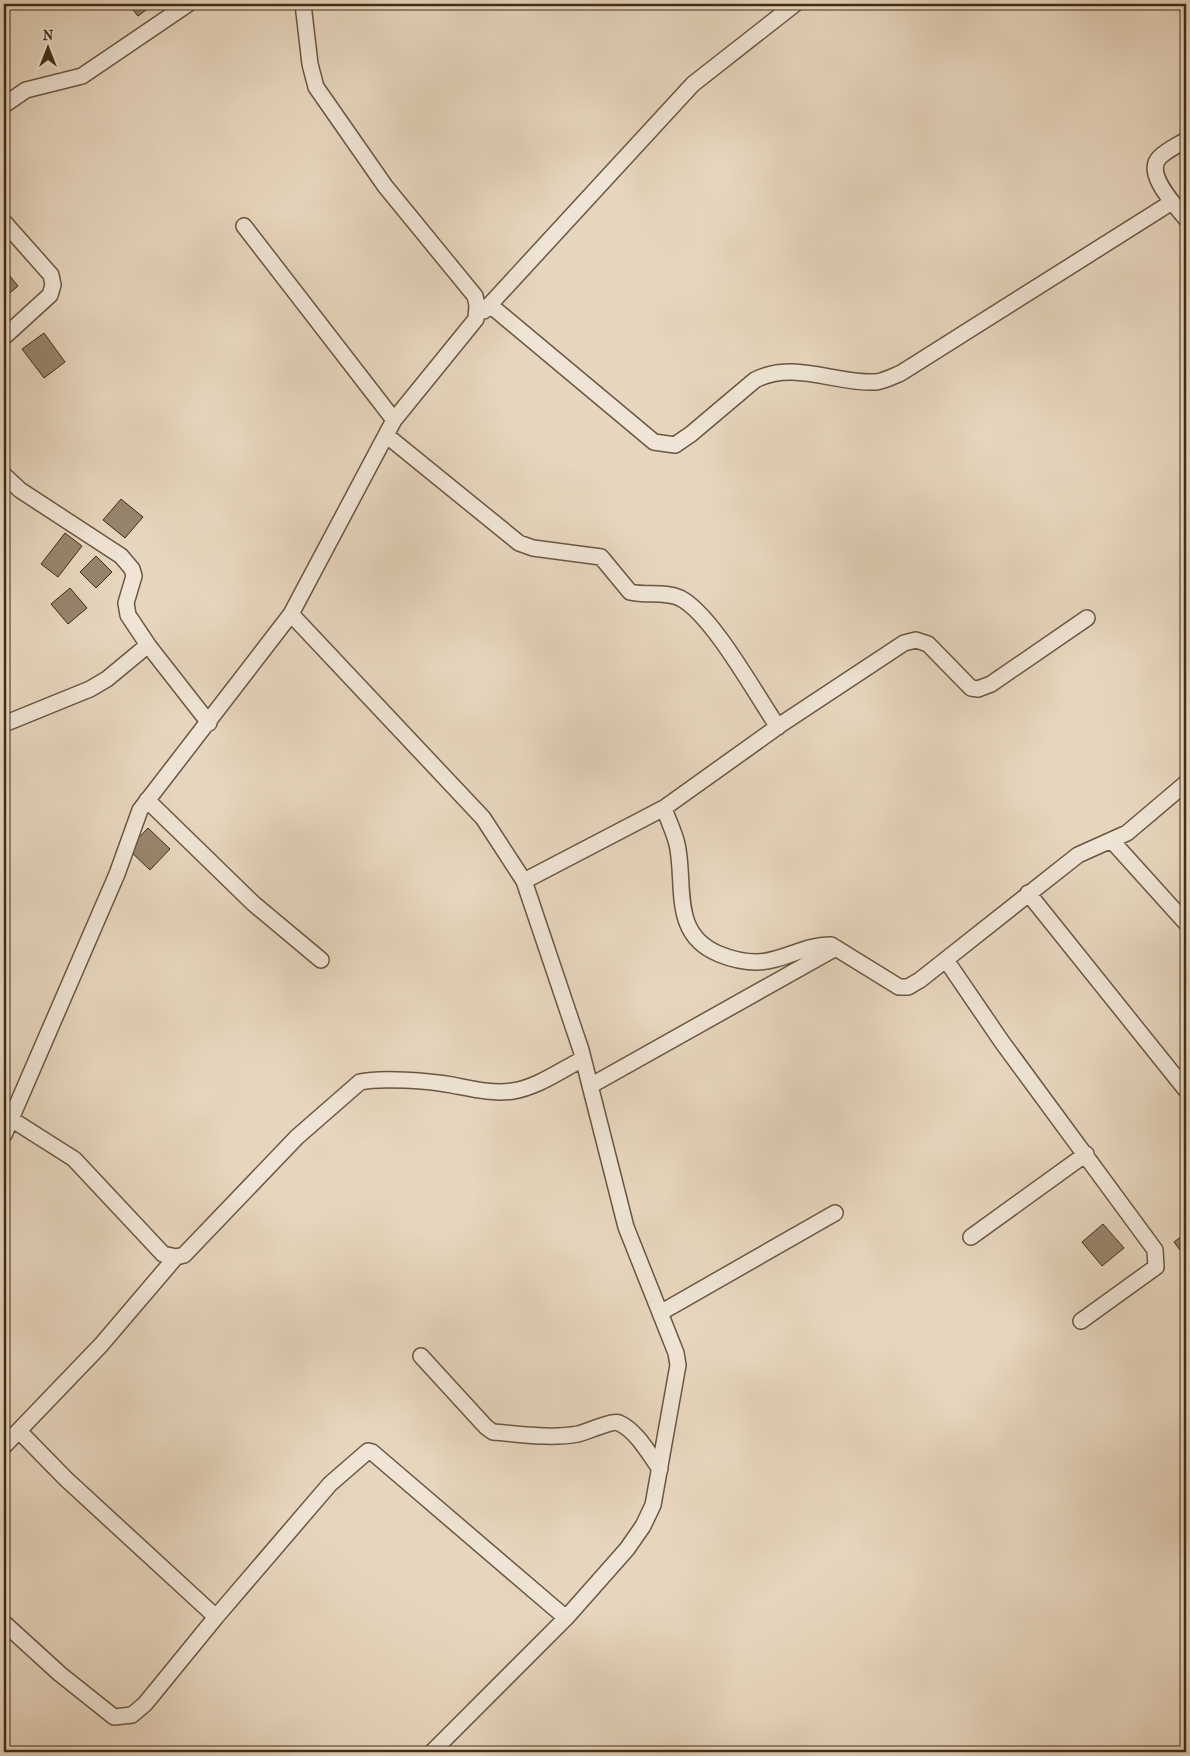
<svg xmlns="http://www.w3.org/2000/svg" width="1190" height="1756" font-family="'IM FELL French Canon',serif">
<rect width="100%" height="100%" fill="#e7d6be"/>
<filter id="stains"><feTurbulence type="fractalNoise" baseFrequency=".004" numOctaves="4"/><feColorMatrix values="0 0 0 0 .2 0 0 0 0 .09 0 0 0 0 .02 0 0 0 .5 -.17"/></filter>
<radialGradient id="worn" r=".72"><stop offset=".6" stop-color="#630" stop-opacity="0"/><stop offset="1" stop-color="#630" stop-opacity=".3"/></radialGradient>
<path fill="#97856d" stroke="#402d16" d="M128 4H154L138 16Z
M4 269 18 286 4 298Z
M44 333 65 362 44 378 22 349Z
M121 499 143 517 125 538 103 520Z
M65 533 82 546 58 577 41 564Z
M96 556 112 572 96 588 80 572Z
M70 588 87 608 68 624 51 604Z
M148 828 170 849 150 870 128 849Z
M1103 1224 1124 1248 1102 1266 1082 1242Z
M1186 1233V1258L1174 1242Z"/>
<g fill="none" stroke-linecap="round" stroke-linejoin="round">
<g stroke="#6a5740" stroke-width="18">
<path id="minor" d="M4 105 26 90 82 76 188 4
M1186 140C1178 145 1167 150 1160 157 1143 173 1176 206 1186 219
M4 222 51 275 53 285 50 295 4 337
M244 226 394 420
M490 305 654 442 675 445 691 434 755 380C794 360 835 384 876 382 884 381 894 376 901 373L1172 202
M484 311 693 84 795 4
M386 435 519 543 533 548 601 557 630 592C646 596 665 591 680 598 712 614 756 695 778 727
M4 475 20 490 121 556 132 569 134 576 126 603 128 615 148 645 209 723
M291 614 483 818 524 881 581 1050 626 1227 676 1353 678 1365 653 1505 643 1526 627 1549 566 1618 432 1752
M4 724 90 689 107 679 148 645
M147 800 254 904 321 960
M664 808C668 820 674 832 677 844 686 885 670 934 719 954 731 959 744 962 757 962 782 962 805 944 831 945L899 987H908L920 980 1078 855 1127 833 1186 783
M1112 841 1186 923
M524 881 664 808 783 723 904 643 916 640 928 644 971 688 978 689 991 684 1087 618
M1028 893 1186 1090
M946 960 1002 1042 1155 1250 1156 1267 1081 1321
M590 1086 836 948
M11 1119 74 1159 163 1254 176 1257 184 1255 297 1137 360 1082C381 1077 430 1081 452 1085 473 1089 492 1094 513 1091 538 1087 561 1070 583 1059
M4 1135 117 874 140 810 291 614 394 420 476 319 477 305 475 296 385 186 316 87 310 64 303 4
M971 1237 1086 1154
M660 1313 835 1213
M421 1356 486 1427 493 1432C521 1434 550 1439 578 1434 587 1432 612 1420 619 1423 637 1431 649 1454 660 1469
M19 1431 66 1479 216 1617
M4 1446 101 1345 176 1257
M4 1623 60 1674 114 1717 132 1715 145 1704 216 1617 330 1484 368 1451 372 1452 566 1618"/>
</g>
<use href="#minor" stroke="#efe4d5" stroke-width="15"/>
</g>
<rect width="1190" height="1756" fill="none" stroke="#e7d6be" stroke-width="20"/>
<rect x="5" y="5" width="1180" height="1746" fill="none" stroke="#402d16" stroke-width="2.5"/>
<rect x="10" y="10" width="1170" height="1736" fill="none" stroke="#402d16"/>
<g transform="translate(48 48)" stroke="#efe4d5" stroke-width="4" paint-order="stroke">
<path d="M0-4L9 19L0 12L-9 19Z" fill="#402d16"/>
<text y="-8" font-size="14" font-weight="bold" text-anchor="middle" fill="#402d16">N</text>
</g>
<rect width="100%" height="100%" filter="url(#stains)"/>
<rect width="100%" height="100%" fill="url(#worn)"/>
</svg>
